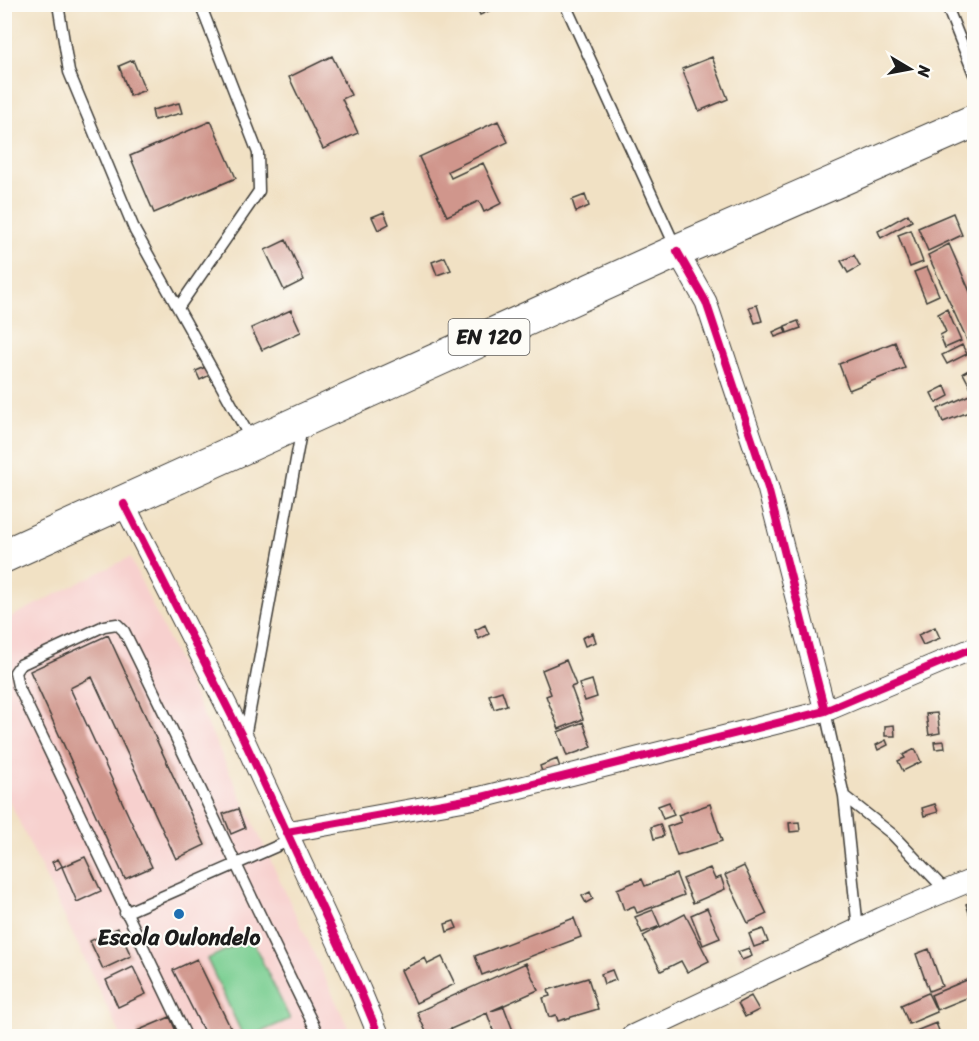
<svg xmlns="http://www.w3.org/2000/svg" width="979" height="1041" font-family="Sriracha,sans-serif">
<rect width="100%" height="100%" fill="#fdfcf7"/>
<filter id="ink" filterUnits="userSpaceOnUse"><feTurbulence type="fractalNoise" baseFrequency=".0167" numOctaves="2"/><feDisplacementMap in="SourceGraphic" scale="12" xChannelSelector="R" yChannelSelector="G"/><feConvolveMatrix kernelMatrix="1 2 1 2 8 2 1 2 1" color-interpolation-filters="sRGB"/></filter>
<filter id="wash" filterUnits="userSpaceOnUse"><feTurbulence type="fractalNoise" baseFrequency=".008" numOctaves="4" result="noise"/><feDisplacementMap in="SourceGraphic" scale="24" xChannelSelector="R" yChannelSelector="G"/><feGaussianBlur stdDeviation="1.35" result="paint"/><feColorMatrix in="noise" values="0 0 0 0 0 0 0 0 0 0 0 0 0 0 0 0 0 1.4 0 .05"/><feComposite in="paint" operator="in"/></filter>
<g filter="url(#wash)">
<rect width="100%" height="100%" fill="#f1e1c4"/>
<path fill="#f7d0ce" d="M130 557 352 1036H121L5 792V620Z"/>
<path fill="#79ce91" stroke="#4a7556" stroke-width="1.5" d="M251 938 290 1019 252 1036H243L207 959Z"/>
<g id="blocks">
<path fill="#d0968c" d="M475 4H504L480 15Z
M332 56 351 95 342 99 358 133 323 149 289 77Z
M712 57 728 99 699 111 682 69Z
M133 60 145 90 130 96 119 66Z
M179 103 182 113 154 120 152 110Z
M211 121 236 178 154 213 130 156Z
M498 121 508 142 448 171 451 178 483 163 502 203 484 212 479 201 447 216 419 157Z
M585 195 589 206 576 212 572 200Z
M384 212 389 224 378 230 372 217Z
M953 213 962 235 928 251 918 228Z
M908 214 912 221 881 238 878 231Z
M911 230 923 262 910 267 898 235Z
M286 240 304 280 284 290 265 250Z
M949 244 974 301V356L928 255Z
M854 255 860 266 848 273 841 261Z
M445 257 451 270 437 275 432 262Z
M927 267 939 295 926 301 914 272Z
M757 305 762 321 755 323 749 307Z
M947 309 961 341 945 348 940 335 946 332 938 314Z
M291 310 301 332 262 350 251 328Z
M798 321 801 328 787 333 785 326Z
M784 327 786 333 775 337 773 332Z
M895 342 905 368 849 390 839 364Z
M962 345 967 354 947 364 942 355Z
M208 366 212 374 200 380 196 371Z
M974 367V389L972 390 963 373Z
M945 386 949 396 936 403 931 393Z
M974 393V410L943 422 938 409Z
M485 625 489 634 479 639 475 630Z
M935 627 940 638 923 645 918 635Z
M593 633 596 642 585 646 582 638Z
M108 635 205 845 176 859 92 677 70 688 152 867 125 879 30 671Z
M566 660 576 685 571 687 583 719 559 729 546 696 551 694 542 670Z
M592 680 597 697 585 701 579 684Z
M502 691 507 705 494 709 489 695Z
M937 713 940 733 929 735 926 714Z
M583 722 592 747 567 756 558 732Z
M894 725 895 736H885V726Z
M886 740 888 745 878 750 876 745Z
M944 741 945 748 935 749 934 742Z
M915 749 921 762 903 771 898 761 905 758 903 755Z
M557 759 561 770 544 777 540 766Z
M669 802 674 815 663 819 658 806Z
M710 804 722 841 677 856 667 827 681 822 678 815Z
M935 804 938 812 924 816 922 808Z
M238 809 245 828 231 834 223 814Z
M799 822 800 831 790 832 789 823Z
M660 824 664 836 654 839 651 827Z
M85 857 101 891 77 902 62 867Z
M58 859 62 866 56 870 52 862Z
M744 866 767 914 748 923 725 875Z
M710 868 715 879 721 877 725 889 693 903 683 879Z
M676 874 684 895 637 913 634 906 624 910 617 889 642 879 645 886Z
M590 892 593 899 586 903 582 896Z
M974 901V927L966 904Z
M707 908 720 938 703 945 691 915Z
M653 910 660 926 642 933 635 917Z
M685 914 709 961 687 972 681 961 661 971 643 936Z
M574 918 581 937 482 975 475 956Z
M454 921 457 928 447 932 445 924Z
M118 928 131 956 103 969 90 941Z
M763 929 768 942 754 947 749 934Z
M749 948 752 956 742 960 738 952Z
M929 949 942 986 929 991 916 954Z
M442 957 455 984 416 1003 401 970 425 958 428 964Z
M197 959 234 1035 231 1036H206L173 970Z
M526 963 538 990 491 1011 504 1007 515 1036H495L487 1013 435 1036H428L417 1012Z
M133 967 146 994 118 1007 106 980Z
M612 970 616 980 604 984 601 974Z
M974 977V995L937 1010 931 995Z
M588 978 598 1009 558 1021 556 1015 549 1017 543 998 550 996 548 990Z
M928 993 937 1012 909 1024 901 1005Z
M751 996 759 1010 745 1017 738 1003Z
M170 1017 178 1036H139L137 1031Z
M936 1023 941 1036H903Z"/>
</g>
</g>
<g filter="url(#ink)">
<use href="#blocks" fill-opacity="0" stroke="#3c3a35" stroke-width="1.5"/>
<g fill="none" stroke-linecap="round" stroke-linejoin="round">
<g stroke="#3c3a35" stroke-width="13">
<path id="lane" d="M58 4 69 72 135 231 252 441
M565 4 676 248
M946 4 974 74
M178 308 259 191 258 153 200 4
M825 711 844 796 858 929
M245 737 302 427
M844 796 892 834 946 891
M125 913 291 840
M186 1036 18 686 15 672 20 665 104 626 117 624 124 631C191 765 252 902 319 1036"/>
</g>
<g stroke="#3c3a35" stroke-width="23">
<path id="street" d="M677 251 706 302 768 488 825 711
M124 504 244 740 360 990 379 1036
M287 832 482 797 825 711 974 648
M632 1036 882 918 974 879"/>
</g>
<g stroke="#3c3a35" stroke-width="35">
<path id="primary" d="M4 556 677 251 974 121"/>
</g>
<use href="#lane" stroke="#fff" stroke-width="10"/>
<use href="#street" stroke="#fff" stroke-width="21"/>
<use href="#primary" stroke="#fff" stroke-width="33"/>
<g stroke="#fdfcf7" stroke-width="11">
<path id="cycleway" d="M677 251 706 302 768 488 825 711
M124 504 244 740 360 990 379 1036
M287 832 482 797 825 711 974 648"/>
</g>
<use href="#cycleway" stroke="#d6006c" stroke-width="8"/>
</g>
</g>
<circle fill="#1f6fb2" stroke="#fdfcf7" stroke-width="2" cx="179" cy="914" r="6"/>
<g text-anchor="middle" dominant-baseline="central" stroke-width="4.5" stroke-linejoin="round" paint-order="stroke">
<rect fill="#fdfcf7" stroke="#605f5e" stroke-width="1.5" x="448.5" y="319" width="81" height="36" rx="4.5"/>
<g font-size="21" font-weight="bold" fill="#1c1c1c">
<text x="489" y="337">EN 120</text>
</g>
<g font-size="22" font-weight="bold" fill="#1c1c1c" stroke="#fdfcf7">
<text x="179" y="937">Escola Oulondelo</text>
</g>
</g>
<rect width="979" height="1041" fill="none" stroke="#fdfcf7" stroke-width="24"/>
<g transform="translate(910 69) rotate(100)" stroke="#fdfcf7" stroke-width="4.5" paint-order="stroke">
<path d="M0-4.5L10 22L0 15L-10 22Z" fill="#1c1c1c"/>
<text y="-9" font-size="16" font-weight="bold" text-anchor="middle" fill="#1c1c1c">N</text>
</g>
</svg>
